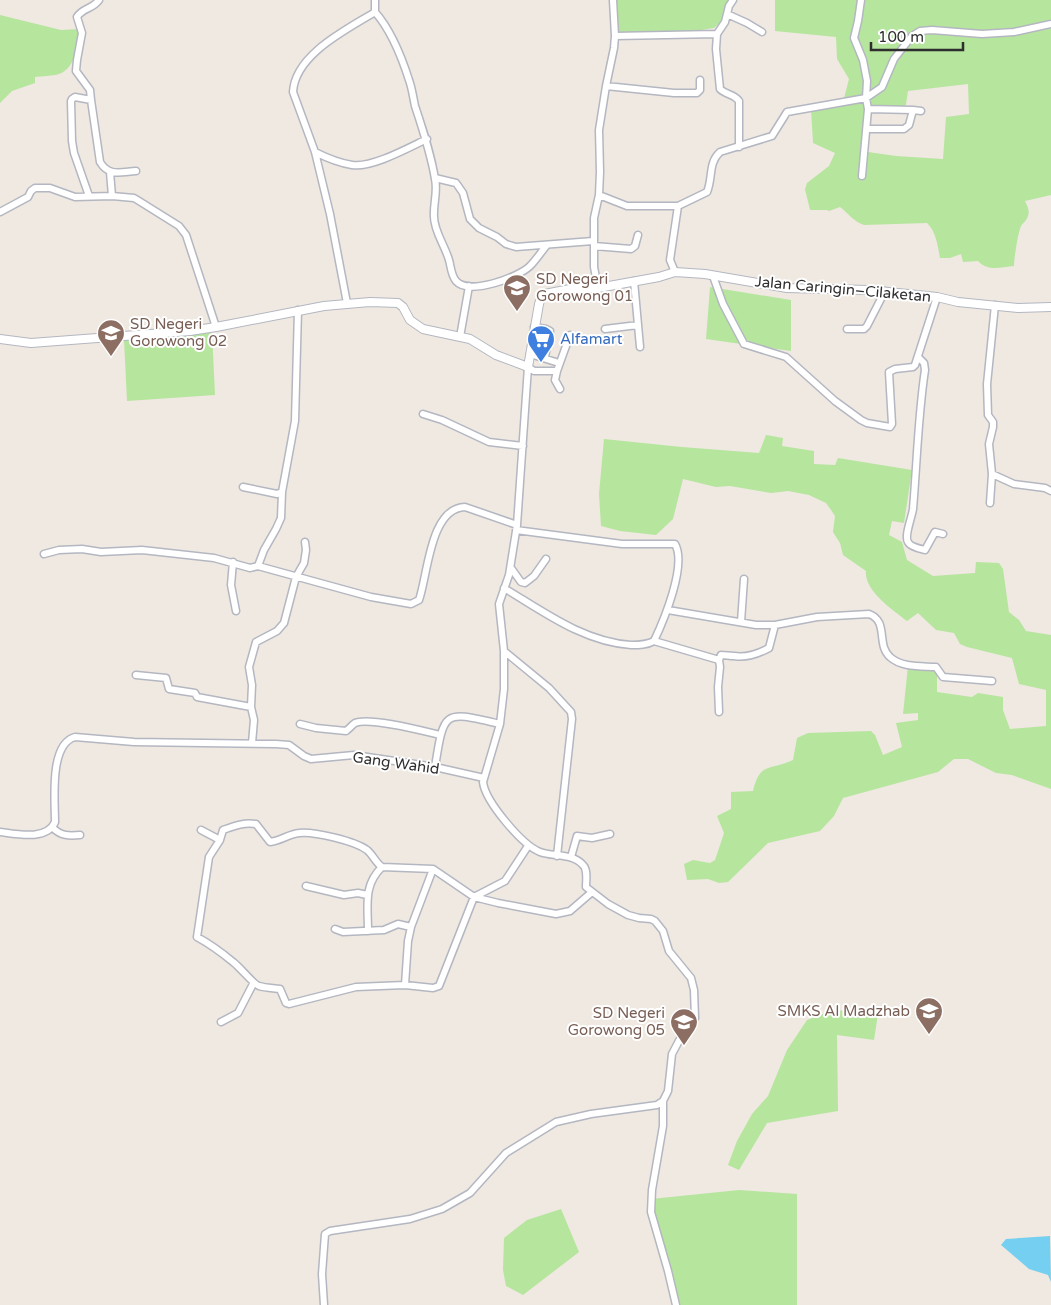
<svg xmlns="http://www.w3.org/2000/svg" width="1051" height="1305" font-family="'Varela Round',sans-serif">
<rect width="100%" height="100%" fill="#efe9e1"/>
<path fill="#b6e59e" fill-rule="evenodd" d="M614 0H733L724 19 714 28 688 32 615 33Z
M775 0H1051V195L1025 201C1027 205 1030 211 1028 216 1027 220 1023 223 1021 226 1018 233 1014 258 1014 266 1000 267 989 272 978 261L963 262 961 254 950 258H940C938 247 936 231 927 223L864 225C854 222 848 213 840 207L829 211 827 210H810L805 189 807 183 829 166 835 153 813 143 811 109 843 102 849 79 837 59 836 37 775 31ZM968 84 969 114 946 117 943 159 896 156 868 152 865 158 870 108 905 111 908 91Z
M0 15 61 30 80 29C78 44 76 68 59 74 52 76 42 76 35 77V83L12 91 0 103Z
M710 287 791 300V351L706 339Z
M212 332 215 395 127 401 124 340Z
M766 435 783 438 782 446 814 451V464L835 465 838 458 912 470 904 523 892 521 889 535 902 542 907 560 933 576 975 573 976 562 999 563 1003 569 1009 612 1019 620 1026 631 1051 635V789L1012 775 996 773 968 759H954L938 772 843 798 834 816 820 831 768 843 728 882 719 883 708 879 687 880 684 864 693 860 710 863 715 860 724 833 717 816 731 809V792L753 791C760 761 770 771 793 760L797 738 808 733 871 731 875 735 883 755 902 747 896 723 918 720V713L903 714 908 666 937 671V692L972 697 978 693 1003 697V710L1010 729 1046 726V690L1019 684 1012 658 967 647 960 644 954 633 936 630 918 613 907 621C893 610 864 591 866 571L843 555 840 543 833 532 835 516 831 510 826 503 809 495 788 491 771 493 730 486 716 487 683 479 673 519 656 535 620 531 601 526 599 494 604 439 682 447 759 453Z
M855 1010 878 1014 874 1040 837 1035 838 1111 767 1123 739 1170 728 1165 737 1141 752 1114 768 1096 787 1050 807 1020 830 1011Z
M739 1190 797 1194V1305H677L651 1199Z
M561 1209 579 1252 523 1295 506 1286 503 1270 504 1238 527 1220Z"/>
<path fill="#75cff0" d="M1050 1236 1051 1282 1048 1275 1029 1269 1001 1245 1006 1239Z"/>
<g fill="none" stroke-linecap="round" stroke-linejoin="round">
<g stroke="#b4b7c1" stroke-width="9">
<path id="minor" d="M375 0V12
M733 0 729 6 725 22 717 34 716 49 720 89C726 95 734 94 739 101V147
M861 0 858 21 854 38 863 60 867 81 866 98 868 109 862 176
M727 14 747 23 762 32
M615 36 717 34
M606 86 674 93H697L700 90V80
M91 100 100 162C109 177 121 172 136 171
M868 109 913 110
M867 129H904L909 125 913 110 921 111
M315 152C327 158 339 163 352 165 372 168 408 148 427 139
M110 172 112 196
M435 178 456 183 463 193 470 219 479 228 497 237 506 244 516 247 593 241
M599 195 627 206H678L670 260 675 272
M89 196 74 153 72 141 71 101 72 99 75 97 91 100 90 90 76 71 77 60 82 33 77 17C82 8 93 9 99 0
M678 206 707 192C713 178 708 163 720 152L772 136 787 112 866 98 882 87 894 59 912 36 920 31 932 30 982 34 1014 32 1051 24
M0 212 28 197 31 191 35 188H50L75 197 112 196 134 198 139 201 179 226 186 235 216 327
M594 246 631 249 635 246 638 235
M713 276 723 304 744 344 786 357 835 401 861 420 867 423 890 427 892 424 889 372 895 369 913 367 915 365 937 297
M634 281 640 347
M598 288 594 267V218L599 195 600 172 599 130 606 86 614 48 615 36 613 0
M347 303 330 214 315 152 293 92C295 54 348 29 375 12 390 29 402 58 409 80 412 88 413 97 415 106 423 130 431 154 435 179 438 192 433 204 434 217 434 231 445 246 449 260 451 267 451 275 456 281 469 296 519 277 530 266 536 260 541 252 547 245
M995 305 987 384 988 415 993 422V427L989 444 992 474 1014 484 1045 488 1051 491
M534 327 546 329 550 331 545 357
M605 329 638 325
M847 329H864L867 326 885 291
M570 335 557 371H534L528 367 517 525 509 575 499 604 504 651V689L500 724 483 782C485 801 522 845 540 852 553 857 573 853 583 865 588 870 586 880 586 887L608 904 628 915 639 918 651 919 655 921 663 931 669 951 691 978 694 990 695 1018 681 1037 672 1054 668 1091 663 1101V1126L652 1190 651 1212 668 1271 676 1305
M460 337 469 286
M530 354 559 363
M918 357 924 363 925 370C918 416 917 462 913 509 912 517 904 536 908 542 910 547 921 549 925 550L935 532 943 534
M557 371 555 380 560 389
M423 414 442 420 489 442 523 446
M243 487 277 494 282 492
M990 503 992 474
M44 554 59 550 82 549 101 552 142 550 214 558 250 568 258 566 371 597 411 604 419 600C428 574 430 508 465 507L517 525
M233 562 231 585 236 611
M258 566 264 550 276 529 281 518 282 492 295 421 298 310
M511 568 521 582 525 583 534 576 546 559
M504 588C544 612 584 642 631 645 639 645 647 645 654 641 664 620 687 565 675 544H622L516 530
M668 610 756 625H775L817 617 869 614C889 621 876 645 890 657 902 668 922 666 936 667L943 677 992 681
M741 622 744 579
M654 641 719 660 720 667 718 687 719 712
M504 651 549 688 571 712 572 719 557 856
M719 660 721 655C726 655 729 656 734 656 746 658 758 654 769 648L775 625
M136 675 166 678 169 689 195 693 197 697 251 707
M300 724 316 728 346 731C349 729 352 725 355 723 370 717 423 731 440 735
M252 743 254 720 251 707 252 685 249 667 256 642 277 631 284 623 296 577 304 563 306 550 305 542
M435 767C444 709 444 711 500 724
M53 828C61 836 69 836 80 835
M201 830 220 840 223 830C234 826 244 822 256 824L270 842C280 841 289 834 299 833 313 831 355 841 367 850 373 855 376 863 382 867L433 869 474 897 498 903 556 914 570 911 592 892
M0 832C16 834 47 841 55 822 55 801 49 744 75 737L134 742 276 744 289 745 304 756 311 759 354 755 435 767 484 778
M220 840 209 857 197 937C210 944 221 952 233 962 240 967 254 985 259 986 266 988 273 988 280 989L286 1003 289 1004 356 987 405 985 433 988 439 986 474 897 505 881 528 846
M571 857 577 836 592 838 610 834
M306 886 344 895 358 893 367 895
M335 929 343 932 384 930 398 924 411 927
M368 931C368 906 363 885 382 867
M405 985 408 941 411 927 433 869
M221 1022 238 1013 253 984
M324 1305 322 1274 325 1234 330 1231 410 1219 442 1209 470 1193 506 1153 556 1122 591 1114 657 1105 663 1101"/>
</g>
<g stroke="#b4b7c1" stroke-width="10">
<path id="tertiary" d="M0 339 31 343 190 331 216 327 324 306 370 302 398 303 403 307 410 320 423 329 470 339 496 355 528 367 539 304 541 298 545 294 575 288H598L659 277 675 272 705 274 787 288 869 290 937 297 958 302 1018 308 1051 307"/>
</g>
<use href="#minor" stroke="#fff" stroke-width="6"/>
<use href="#tertiary" stroke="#fff" stroke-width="8"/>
</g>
<defs>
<g id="school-pin" transform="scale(1.4375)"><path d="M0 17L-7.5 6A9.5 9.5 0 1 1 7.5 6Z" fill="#8d6e63" stroke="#fff"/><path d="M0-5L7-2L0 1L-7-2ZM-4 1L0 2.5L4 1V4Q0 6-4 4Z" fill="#fff"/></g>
<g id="supermarket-pin" transform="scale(1.4375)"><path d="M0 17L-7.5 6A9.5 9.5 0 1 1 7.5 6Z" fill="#3f7fe0" stroke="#fff"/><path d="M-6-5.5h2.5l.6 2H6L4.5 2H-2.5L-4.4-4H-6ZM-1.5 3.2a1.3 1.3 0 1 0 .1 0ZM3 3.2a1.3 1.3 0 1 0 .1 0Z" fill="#fff"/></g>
</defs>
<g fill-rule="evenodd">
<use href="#school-pin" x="517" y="288"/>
<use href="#school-pin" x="111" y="333"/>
<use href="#supermarket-pin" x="541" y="339"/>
<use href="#school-pin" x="929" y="1011"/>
<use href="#school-pin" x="684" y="1022"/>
</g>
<g text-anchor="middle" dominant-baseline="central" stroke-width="4" stroke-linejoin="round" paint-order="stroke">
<g font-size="15" fill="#785e54" stroke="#fff" text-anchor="start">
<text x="536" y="279">SD Negeri<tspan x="536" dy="17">Gorowong 01</tspan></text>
<text x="130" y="324">SD Negeri<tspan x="130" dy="17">Gorowong 02</tspan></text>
<text x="910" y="1011" text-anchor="end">SMKS Al Madzhab</text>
<text x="665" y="1013" text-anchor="end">SD Negeri<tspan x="665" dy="17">Gorowong 05</tspan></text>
</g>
<g font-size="15" fill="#2e2e2e" stroke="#fff">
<text transform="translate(843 289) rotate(5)">Jalan Caringin–Cilaketan</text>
<text transform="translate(396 763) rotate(8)">Gang Wahid</text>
</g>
<g font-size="15" fill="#366cbe" stroke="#fff" text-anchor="start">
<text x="560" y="339">Alfamart</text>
</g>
</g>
<path d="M871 42v8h92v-8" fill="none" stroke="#2e2e2e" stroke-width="2.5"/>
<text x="878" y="42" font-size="15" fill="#2e2e2e" stroke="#ffffff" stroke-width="4" paint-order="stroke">100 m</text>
</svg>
